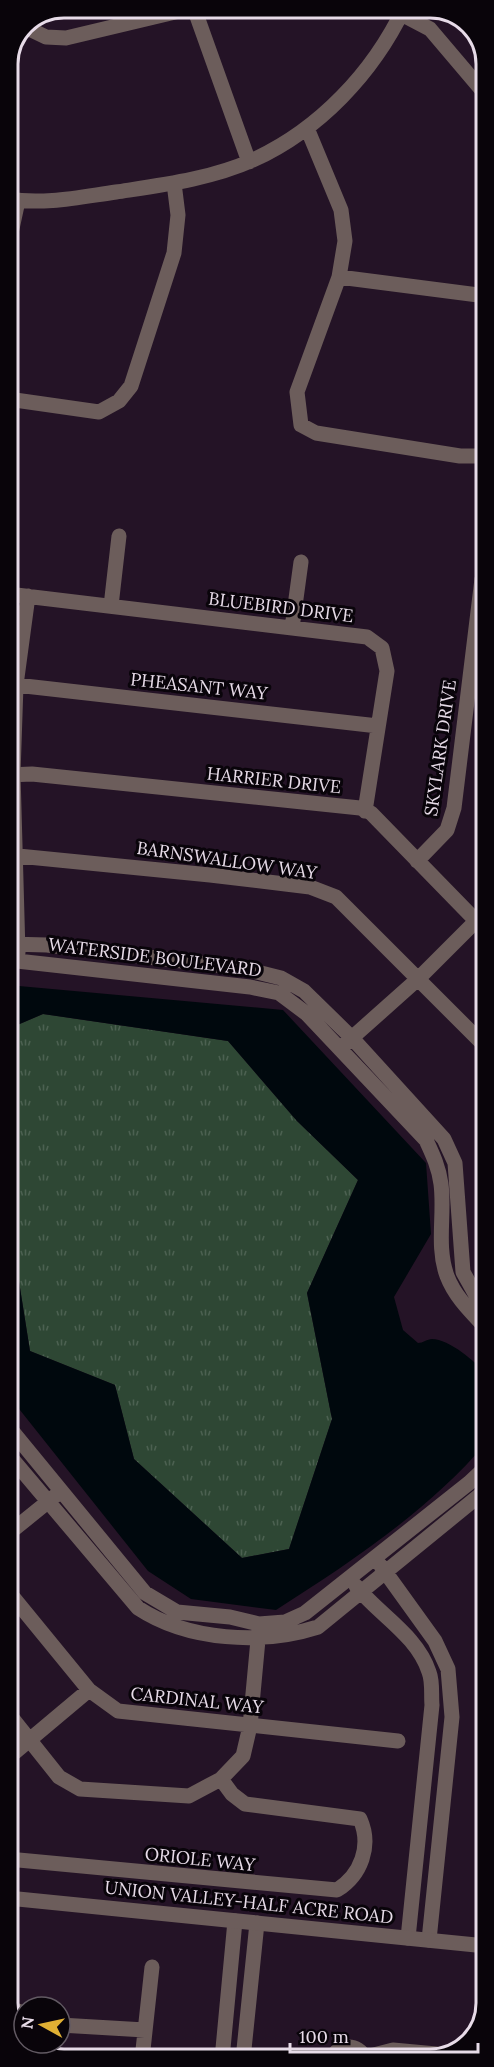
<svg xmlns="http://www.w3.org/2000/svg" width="494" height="2067" font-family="Lora,serif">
<defs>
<pattern id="grass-tufts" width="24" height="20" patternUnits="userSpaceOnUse" patternTransform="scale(1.5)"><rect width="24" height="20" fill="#2e4734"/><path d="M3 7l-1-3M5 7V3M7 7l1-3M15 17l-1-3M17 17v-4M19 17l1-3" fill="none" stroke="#4c6151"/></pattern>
</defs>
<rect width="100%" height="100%" fill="#241326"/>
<path fill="url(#grass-tufts)" d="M43 1014 228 1041 297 1121 358 1180 307 1293 332 1419 289 1549 242 1558 134 1459 115 1385 30 1351 8 1212V1029Z"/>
<path fill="#00080d" d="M8 985 283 1010 426 1163 431 1234 394 1297 403 1330 418 1343C423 1343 427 1339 432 1339 449 1339 476 1362 486 1374V1443C428 1511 351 1562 276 1610L191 1599 148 1571 8 1395V1212L30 1351 115 1385 134 1459 242 1558 289 1549 332 1419 307 1293 358 1180 297 1121 228 1041 43 1014 8 1029Z"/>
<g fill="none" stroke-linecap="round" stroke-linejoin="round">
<path stroke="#6c5d5b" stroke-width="15" d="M194 8 249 162
M390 8 430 29 486 95
M23 26 46 37 66 38 192 8
M307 128 341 210 345 241 339 277 297 392 301 425 316 433 460 456H476L486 452
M8 199C44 205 80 197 116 192 162 185 211 179 253 160 319 130 373 73 404 8
M8 247 18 201
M339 277 486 296
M8 399 99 412 119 401 131 386 174 253 178 215 174 183
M8 594 367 637 382 648 387 671 365 811
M111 606 119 536
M292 628 301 562
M16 685 378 726
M8 775 32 774 360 808 371 813 486 931
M8 855 210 875 310 887 336 897 486 1047
M417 861 447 830 454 808 482 579
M8 944 47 945 241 968 281 978 304 991 352 1038 444 1139 455 1163 463 1272 477 1297 486 1306
M18 953 13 774 16 685 28 596
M8 960 250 987 279 993 307 1014 426 1140C433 1155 439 1168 441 1184 445 1214 436 1246 447 1276 455 1297 471 1312 486 1328
M345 1044 419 978 486 911
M8 1426 145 1593 177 1612 230 1617 259 1624 285 1622 305 1613 469 1483 486 1467
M8 1454 138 1608C188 1641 262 1645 318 1627L486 1490
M8 1534 55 1496
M381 1566 435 1641 448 1669 452 1717 429 1940
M356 1586C379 1615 417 1635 429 1672 433 1682 431 1695 432 1705L408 1938
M8 1591 89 1690 118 1711 398 1741
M8 1713 59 1777 80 1789 189 1796 221 1779 243 1756 250 1726 259 1629
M8 1758 89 1690
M8 1859 337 1890C361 1875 372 1846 360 1819L245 1804 232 1794 221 1779
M9 2008 24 2013
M60 2025 145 2030
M366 2057 393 2050 447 2055
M142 2059 152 1967
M222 2059 235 1921
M243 2059 257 1923
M331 2059C340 2043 357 2043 366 2059"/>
<path stroke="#6c5d5b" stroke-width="15" d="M8 1898 486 1946"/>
</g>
<g text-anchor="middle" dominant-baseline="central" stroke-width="6" stroke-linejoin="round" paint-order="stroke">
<g font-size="18" fill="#e7dbe8" stroke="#09040a">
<text transform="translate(281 607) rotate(7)">BLUEBIRD DRIVE</text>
<text transform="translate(199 686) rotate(6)">PHEASANT WAY</text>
<text transform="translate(440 748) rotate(-82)">SKYLARK DRIVE</text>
<text transform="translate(274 780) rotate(6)">HARRIER DRIVE</text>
<text transform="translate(227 860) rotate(8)">BARNSWALLOW WAY</text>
<text transform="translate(155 957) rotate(7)">WATERSIDE BOULEVARD</text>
<text transform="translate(197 1700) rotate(6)">CARDINAL WAY</text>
<text transform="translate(200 1859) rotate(6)">ORIOLE WAY</text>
<text transform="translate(249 1902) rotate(6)">UNION VALLEY-HALF ACRE ROAD</text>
</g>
</g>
<path d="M0 0H494V2067H0ZM64 18H430A46 46 0 0 1 476 64V2003A46 46 0 0 1 430 2049H64A46 46 0 0 1 18 2003V64A46 46 0 0 1 64 18Z" fill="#09040a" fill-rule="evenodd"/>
<path fill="none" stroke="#e7dbe8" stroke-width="3" d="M64 18H430A46 46 0 0 1 476 64V2003A46 46 0 0 1 430 2049H64A46 46 0 0 1 18 2003V64A46 46 0 0 1 64 18Z"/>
<g transform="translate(42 2025) rotate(278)"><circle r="28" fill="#09040a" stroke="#625a63" stroke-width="1.5"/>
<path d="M0-4.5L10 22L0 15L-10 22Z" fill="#e0b034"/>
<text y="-9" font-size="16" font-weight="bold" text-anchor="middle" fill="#e7dbe8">N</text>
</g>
<path d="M290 2043v9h188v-9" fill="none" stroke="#e7dbe8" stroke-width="3"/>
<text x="299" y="2043" font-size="18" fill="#e7dbe8" stroke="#09040a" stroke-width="4.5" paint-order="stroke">100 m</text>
</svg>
